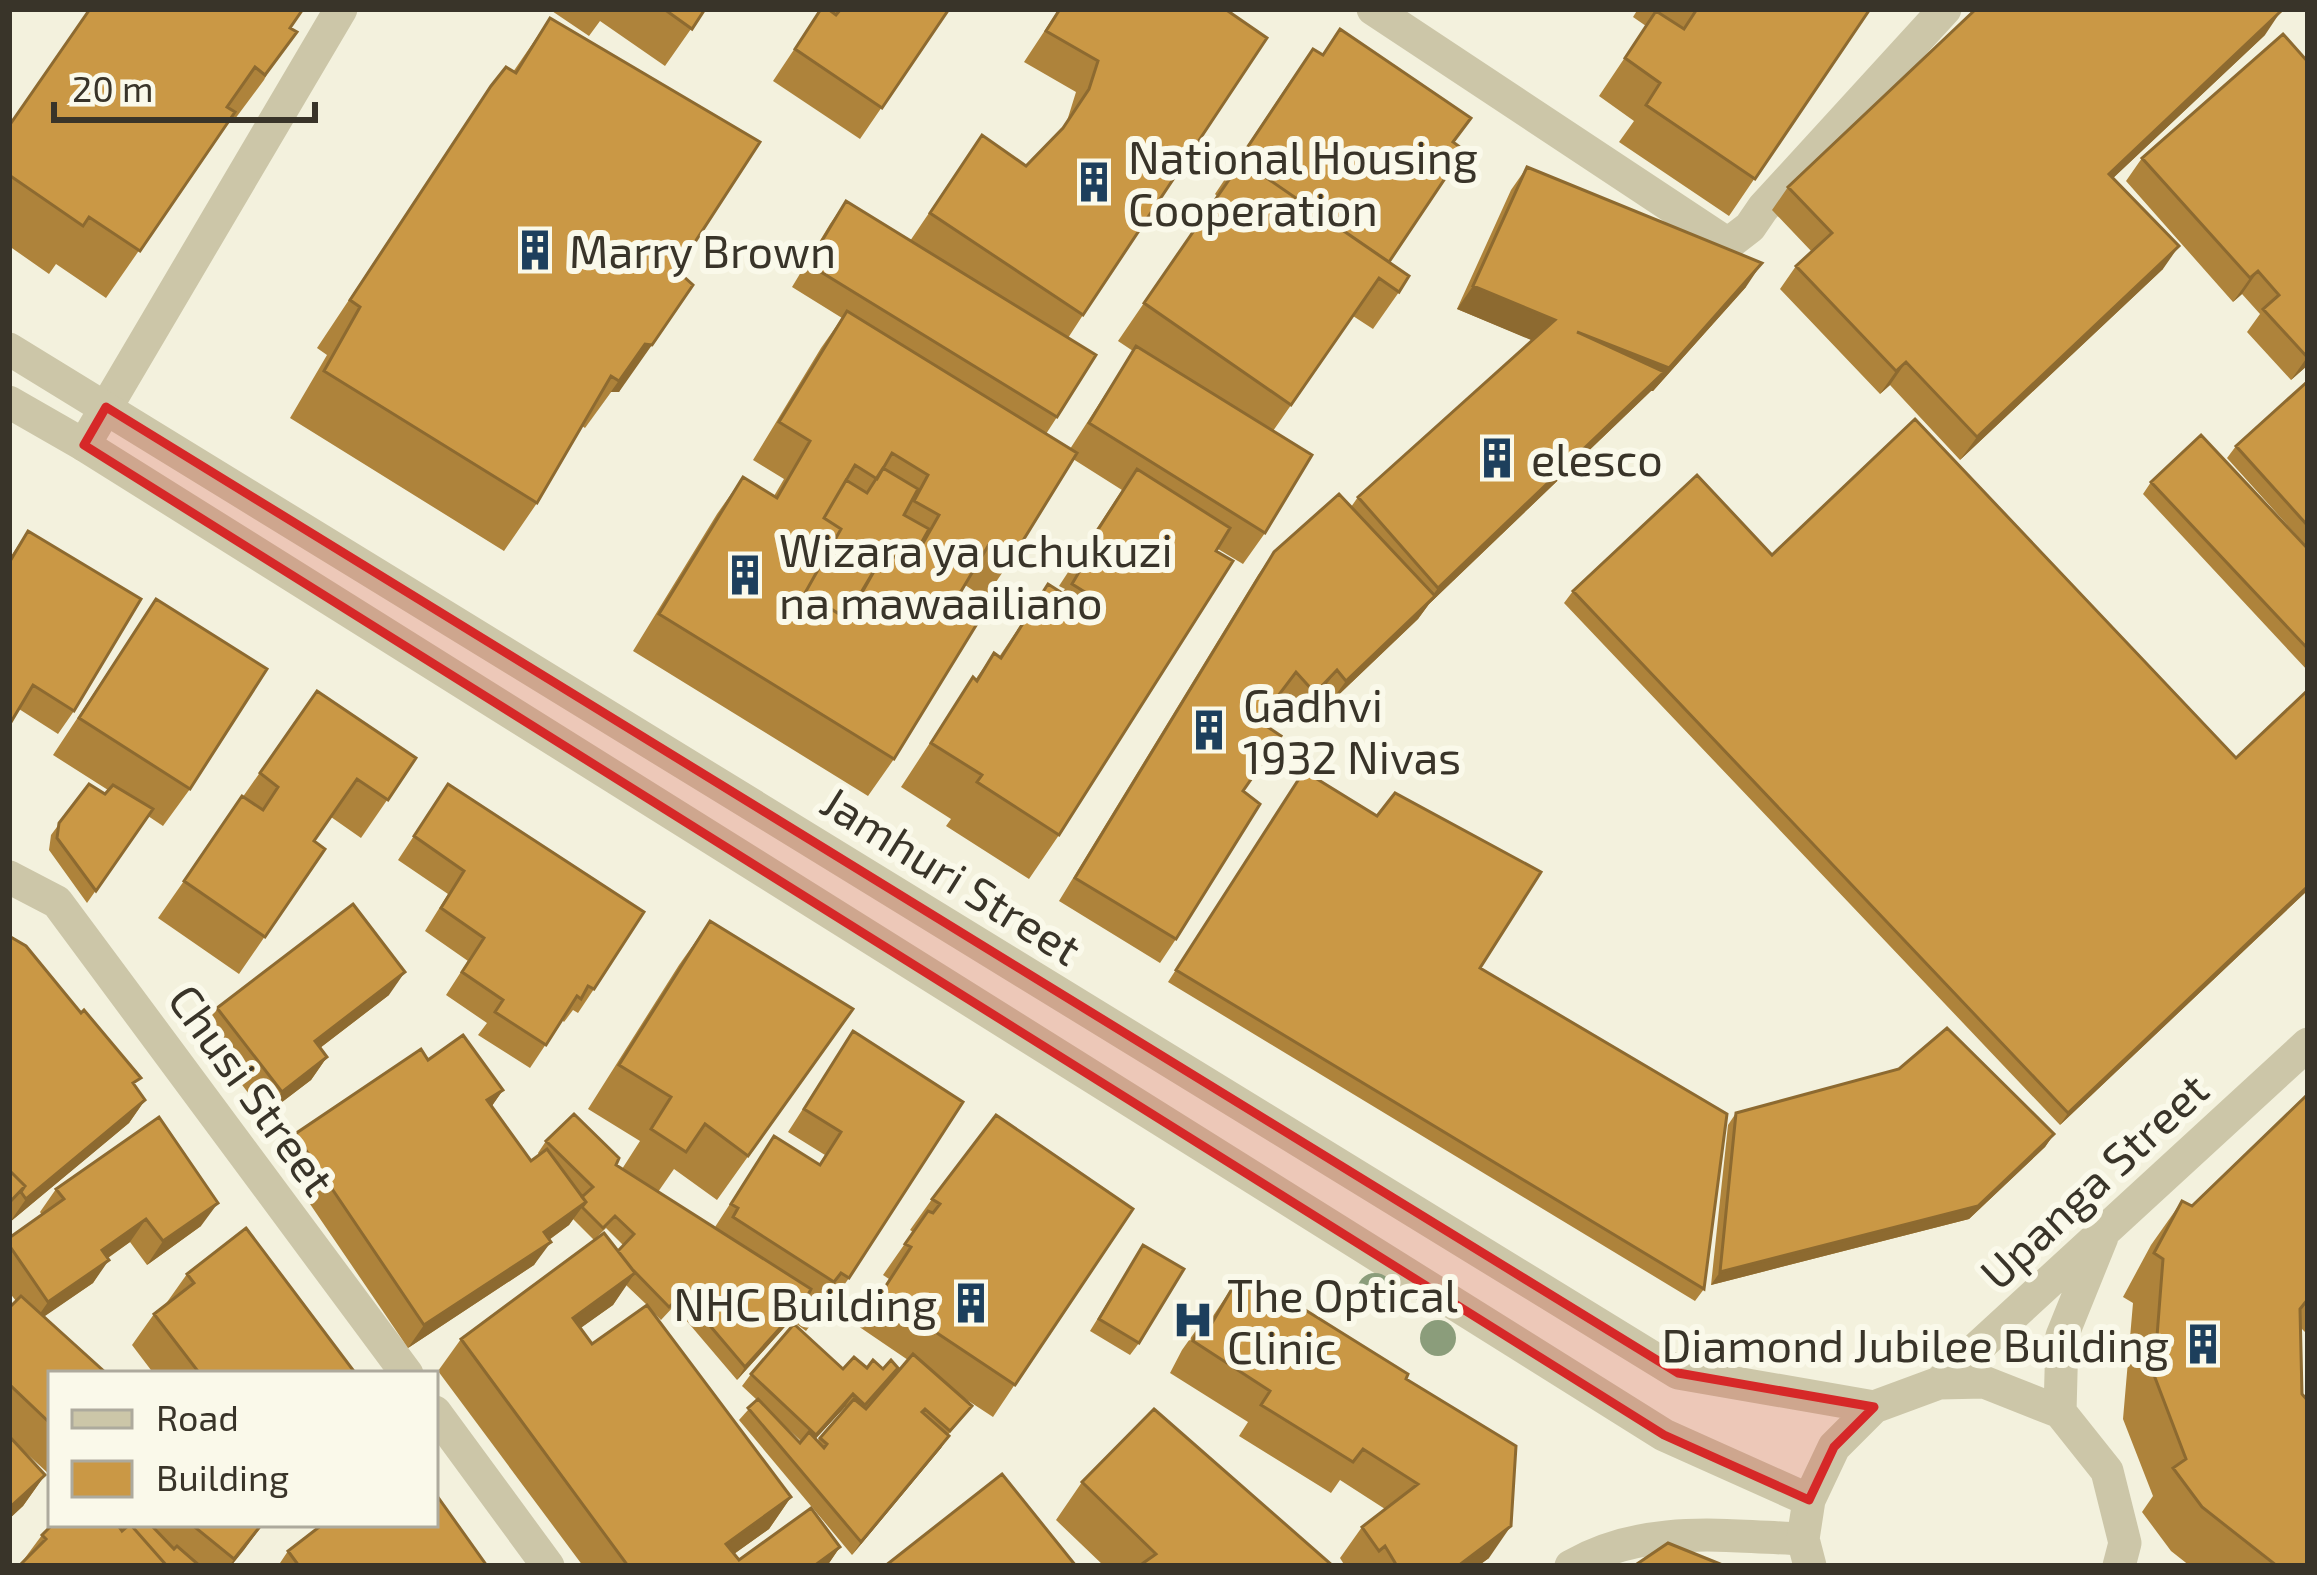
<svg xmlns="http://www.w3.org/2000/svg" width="2317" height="1575" font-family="'Exo 2',sans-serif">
<rect width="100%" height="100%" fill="#f3f1dd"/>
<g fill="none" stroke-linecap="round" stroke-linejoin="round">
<path stroke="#ccc6a8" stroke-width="33" d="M1373 9 1728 244 1750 227 1763 208 1945 9
M84 445 341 9
M9 877 57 902 407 1374
M435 1412 548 1566
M1571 1566C1645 1524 1722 1536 1803 1539"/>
<path stroke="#ccc6a8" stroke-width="33" d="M9 349 1678 1373 1874 1407
M9 402 84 445 1664 1435 1809 1500
M1939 1383 2308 1044
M2060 1412 2062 1336 2102 1237
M1810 1566 1803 1539 1809 1500 1834 1447 1874 1407 1939 1383 1984 1382 2060 1412 2107 1471 2125 1543 2119 1566"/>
</g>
<g fill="#8b9d7b">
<circle cx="1375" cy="1291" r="18"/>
<circle cx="1438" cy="1338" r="18"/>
</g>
<path fill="#ae833b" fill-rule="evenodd" d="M549 9H705L665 66 600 21 589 36Z
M821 9H949L860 139 773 81Z
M1059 9H1225L1083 315 1068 338 1057 417 1046 434 1070 449 1133 351 1118 341 1217 196 1215 194 1291 80 1322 55 1340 29 1454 142 1389 262 1399 292 1373 329 1353 316 1273 431 1265 533 1243 564 1218 549 1059 835 1029 879 946 826 951 819 901 787 973 677 975 680 994 653 999 657 1048 584 1062 593 1065 589 1059 586 1122 490 1073 459 1011 560 985 598 965 585 957 598 894 759 868 796 633 651 717 514 743 477 774 496 784 479 753 460 821 348 842 318 792 287 830 224 846 201 910 241 982 135 1026 166 1060 131 1067 121 1076 92 1024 62Z
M1638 9H1870L1729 216 1619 142 1634 121 1599 96 1646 26 1633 17Z
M550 18 682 262 619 392H611L585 428 582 426 537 503 504 551 290 418 327 355 317 348 491 86 513 72Z
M290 28 264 80 232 123 229 121 106 298 56 264 49 274 9 246V125Z
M2283 34 2308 365 2291 380 2247 332 2260 314 2242 294 2233 302 2126 181 2142 158Z
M2265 35 2113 178 2163 269 1960 460 1890 385 1880 394 1780 289 1796 266 1812 252 1772 210 1788 187Z
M1527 167 1746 287 1653 391H1651L1429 604 1418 619 1329 704 1320 693 1298 716 1280 696 1260 721 1243 791 1176 939 1160 963 1059 901 1258 575 1274 552 1351 507 1358 497 1532 340 1457 309 1511 190Z
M2308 381V548L2227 458 2236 446Z
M2151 482 2308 549V671L2143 494Z
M28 531 74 711 58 734 19 709 9 725V559Z
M1772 555 2236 758 2308 890 2060 1125 1564 603 1573 591Z
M156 599 190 789 163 826 148 816 87 903 49 850 51 835 89 784 105 794 108 790 53 755Z
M317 691 416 758 361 838 331 817 314 841 325 849 239 974 158 918Z
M1304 771 1480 968 1704 1289 1695 1301 1168 982Z
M448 784 594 989 578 1013 573 1010 564 1022 562 1020 530 1068 478 1035 487 1023 446 995 468 961 425 931 448 894 398 860Z
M710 921 853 1009 717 1200 674 1169 658 1192 715 1227 774 1136 819 1164 825 1155 788 1132 853 1031 849 1278 833 1301 825 1296 818 1305 822 1310 806 1331 791 1320 737 1380 674 1306 661 1320 650 1309 791 1497 769 1529 734 1554 739 1560 840 1547 827 1566H583L438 1371 461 1339 618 1251 623 1245 606 1228 594 1240 573 1219 569 1225 549 1240 534 1265 408 1348 278 1157 295 1134 428 1060 503 1090 491 1107 531 1161 539 1155 538 1153 546 1141 616 1165 622 1169 640 1141 588 1109 679 965ZM626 1285 647 1305 592 1344 580 1328 613 1305Z
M9 936 145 1100 129 1123 10 1222Z
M389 995 320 1048 327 1057 311 1080 265 1115 201 1031 217 1008Z
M2308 1094V1335L2300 1327 2308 1566H2190L2171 1551 2142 1512 2153 1496 2123 1419 2133 1303 2123 1297 2151 1245 2182 1201 2192 1206Z
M1736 1113 2054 1134 2045 1147 1969 1219 1711 1285 1728 1125Z
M56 1189 201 1226 147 1265 130 1242 108 1258 93 1283 44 1316 51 1374V1476L11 1439 45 1475 23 1506 9 1519V1308L16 1301 9 1292V1238L42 1215 40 1212Z
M932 1199 1133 1209 993 1417 958 1394 972 1406 948 1435 941 1448 852 1555 739 1420 757 1400 742 1386 751 1374 843 1369 898 1368 866 1409 908 1360 858 1326 889 1279 883 1275 913 1232 910 1230ZM845 1407 846 1408 817 1441 815 1439ZM771 1413 801 1441 800 1443Z
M1143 1245 1139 1343 1130 1355 1090 1331Z
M187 1274 356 1374H154L132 1345 154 1314 165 1305Z
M1239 1277 1406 1379 1489 1558 1478 1566H1345L1340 1558 1362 1527 1385 1509 1340 1480 1331 1493 1239 1436 1248 1422 1170 1373 1182 1350 1204 1319 1209 1322Z
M1082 1482 1333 1566H1104L1056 1520Z
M53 1524H263L231 1566H19L42 1535Z
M288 1551 487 1566H278Z"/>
<path fill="#8d6a30" d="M2281 11 2265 35 2093 197 2109 174Z
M2179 246 2163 269 1960 460 1977 437Z
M1762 263 1746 287 1653 391H1651L1429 604 1418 619 1329 704 1346 681 1427 603 1438 588 1561 355Z
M2258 271 2242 294 2233 302 2250 278Z
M1473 286 1555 320 1538 343 1457 309Z
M645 344 652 345 619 392H611L585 428Z
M2308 356V365L2291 380Z
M1906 362 1890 385 1880 394 1896 371Z
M1337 670 1320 693 1298 716 1315 693Z
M2308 886V890L2060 1125 2068 1113Z
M405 972 389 995 299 1064 315 1041Z
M327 1057 311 1080 265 1115 282 1092Z
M503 1090 487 1113V1100Z
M145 1100 129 1123 10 1222 26 1199Z
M2054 1134 2045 1147 1969 1219 1711 1285 1720 1272Z
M586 1202 569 1225 528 1255 544 1232Z
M218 1203 201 1226 147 1265 163 1241Z
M146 1219 130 1242 86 1273 102 1250Z
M551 1242 534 1265 408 1348 424 1325Z
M109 1260 93 1283 32 1325 48 1302Z
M635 1273 613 1305 550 1350 573 1318Z
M799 1307 791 1320 737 1380 745 1367Z
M853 1394 845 1407 808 1447 816 1435Z
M949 1436 941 1448 852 1555 861 1542Z
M45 1475 23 1506 9 1519V1508Z
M791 1497 769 1529 717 1566 726 1544Z
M263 1524 244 1550 231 1566H229Z
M1511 1526 1489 1558 1478 1566H1458Z
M840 1547 827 1566H814Z"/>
<path fill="#ca9845" stroke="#8d6a30" stroke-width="3" fill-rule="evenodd" d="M90 9H303L290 28 297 32 265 75 255 67 227 107 235 112 140 251 89 217 83 226 9 175V126Z
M664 9H705L692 29Z
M821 9H828L836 15 841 9H949L882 108 795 49Z
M1060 9H1225L1267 38 1083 315 930 213 982 135 1026 166 1063 128 1089 89 1098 61 1046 31Z
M1697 9H1870L1755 179 1646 105 1660 83 1625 58 1656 11 1684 29Z
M1976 9H2279L2281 11 2109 174 2179 246 1977 437 1906 362 1896 371 1796 266 1832 233 1788 187Z
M550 18 760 142 682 262 687 267 682 275 693 285 652 345 645 344 619 381 611 376 537 503 324 371 360 307 350 300 491 86 506 67 516 73Z
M1340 29 1471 118 1453 142 1464 150 1389 262 1242 161 1239 164 1237 163 1313 49 1323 55Z
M2283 34 2308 62 2307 357 2263 309 2279 295 2258 271 2250 278 2142 158Z
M1242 161 1409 276 1399 292 1379 278 1291 405 1144 303Z
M1527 167 1762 263 1669 368 1577 332 1664 372 1438 588 1358 497 1555 320 1473 286Z
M846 201 1096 355 1057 417 808 264Z
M847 311 1077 453 1011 560 988 546 957 598 983 614 894 759 659 614 743 477 777 498 810 441 779 422ZM892 453 928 475 914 501 939 515 910 566 885 552 847 619 805 593 841 529 824 518 855 465 877 479Z
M1136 346 1312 455 1265 533 1089 423Z
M2308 381V526L2236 446Z
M1915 419 2236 758 2308 690V886L2068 1113 1573 591 1697 475 1772 555Z
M2201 435 2308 549V649L2151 482Z
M883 468 918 489 904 515 929 529 909 565 885 552 846 618 805 593 841 529 824 518 846 480 867 493Z
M1137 469 1230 528 1216 551 1233 561 1059 835 977 782 982 775 931 743 973 677 977 681 994 653 1001 658 1048 584 1081 605 1088 594 1072 584 1095 545 1090 542Z
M1339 494 1435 596 1346 681 1337 670 1315 693 1296 672 1259 721 1281 736 1243 791 1260 804 1176 939 1075 878 1274 552Z
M28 531 141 599 74 711 33 685 11 722 9 720V563Z
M156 599 267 669 190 789 79 718Z
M317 691 416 758 388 800 357 779 314 841 325 849 265 937 184 881 242 796 263 810 278 787 260 773Z
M1304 771 1377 816 1395 793 1541 872 1480 968 1727 1114 1704 1289 1176 970Z
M89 784 105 794 113 785 153 809 96 891 57 838 59 823Z
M448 784 644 912 594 989 588 986 581 999 577 996 546 1045 495 1012 503 1000 462 972 484 938 441 908 464 871 414 836Z
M353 904 405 972 315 1041 327 1057 282 1092 217 1008Z
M710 921 853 1009 748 1156 705 1124 686 1152 651 1129 671 1097 619 1065Z
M9 936 26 946 81 1013 84 1010 141 1078 133 1083 145 1100 26 1199 21 1192 25 1186 9 1170Z
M1947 1028 2054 1134 1978 1206 1720 1272 1736 1113 1899 1069Z
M853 1031 963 1102 849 1278 841 1273 834 1282 733 1217 738 1208 731 1204 774 1136 820 1165 841 1132 804 1109Z
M463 1035 503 1090 487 1100 531 1161 547 1149 586 1202 544 1232 551 1242 424 1325 295 1134 421 1049 428 1060Z
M2308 1094V1299L2300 1309 2302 1394 2308 1401V1566H2277L2202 1507 2173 1468 2186 1459 2154 1375 2163 1259 2154 1253 2182 1201 2192 1206Z
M574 1114 619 1158 616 1165 811 1289 807 1297 822 1310 814 1318 799 1307 745 1367 683 1294 669 1307 632 1269 618 1251 634 1234 615 1216 603 1228 582 1207 586 1202 582 1197 593 1187 546 1141Z
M996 1115 1133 1209 1015 1385 880 1295 911 1247 905 1244 928 1211 933 1213 940 1204 932 1199Z
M159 1117 218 1203 163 1241 146 1219 102 1250 109 1260 48 1302 9 1245V1238L64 1199 56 1189Z
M9 1170 25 1186 9 1203Z
M246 1228 356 1374H200L154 1314 194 1283 187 1274Z
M604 1233 635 1273 573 1318 592 1344 647 1305 791 1497 726 1544 739 1560 811 1508 840 1547 814 1566H628L461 1339Z
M1143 1245 1184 1269 1139 1343 1099 1319Z
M1239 1277 1257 1289 1262 1283 1408 1374 1406 1379 1516 1446 1511 1526 1458 1566H1397L1385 1546 1379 1551 1362 1527 1418 1484 1363 1449 1353 1462 1261 1405 1270 1391 1193 1341 1204 1319 1212 1323Z
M21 1296 107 1374H51V1424L9 1384V1308Z
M794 1324 843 1369 854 1357 867 1368 873 1360 883 1369 891 1360 898 1368 865 1405 853 1394 816 1435 751 1374Z
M913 1354 972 1406 950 1431 925 1409 922 1412 949 1436 861 1542 748 1408 758 1399 800 1443 809 1432 824 1448 827 1444 820 1438 854 1399 866 1409Z
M1154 1409 1333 1566H1139L1156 1554 1082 1482Z
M9 1436 45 1475 9 1508Z
M1002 1474 1076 1566H885Z
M435 1493 487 1566H299L288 1551 323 1524H435Z
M53 1524H117L122 1531 130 1524 167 1566H19L46 1539 42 1535Z
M118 1524H150L174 1549 177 1546 200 1566H167L130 1524 122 1531Z
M191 1524H262L234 1559Z
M1668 1543 1725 1566H1634Z"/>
<path fill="#d62828" fill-opacity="0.2" stroke="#d62828" stroke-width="9" stroke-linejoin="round" d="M106 407 1678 1373 1874 1407 1834 1447 1809 1500 1664 1435 84 445Z"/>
<defs>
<g id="building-bare" transform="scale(3.24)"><path d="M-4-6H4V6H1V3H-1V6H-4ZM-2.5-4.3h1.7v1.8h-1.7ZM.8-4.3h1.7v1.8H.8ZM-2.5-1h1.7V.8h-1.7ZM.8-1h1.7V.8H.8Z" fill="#1d3f5c" stroke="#faf9ea" stroke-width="2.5" paint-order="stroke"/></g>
<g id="hospital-bare" transform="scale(3.24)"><path d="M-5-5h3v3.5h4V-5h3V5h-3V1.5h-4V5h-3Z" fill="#1d3f5c" stroke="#faf9ea" stroke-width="2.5" paint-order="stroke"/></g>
</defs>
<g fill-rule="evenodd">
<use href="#building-bare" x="1094" y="182"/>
<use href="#building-bare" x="535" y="250"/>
<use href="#building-bare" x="1497" y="458"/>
<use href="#building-bare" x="745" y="575"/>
<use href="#building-bare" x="1209" y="730"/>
<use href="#building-bare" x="971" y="1303"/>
<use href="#hospital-bare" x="1193" y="1320"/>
<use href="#building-bare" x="2203" y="1344"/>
</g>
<g text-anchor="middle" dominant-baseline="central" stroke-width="12" stroke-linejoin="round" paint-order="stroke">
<g font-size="45" fill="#393429" stroke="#faf9ea" text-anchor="start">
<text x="1128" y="156">National Housing<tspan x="1128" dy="52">Cooperation</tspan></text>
<text x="569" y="250">Marry Brown</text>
<text x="1531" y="458">elesco</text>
<text x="779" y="549">Wizara ya uchukuzi<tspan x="779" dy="52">na mawaailiano</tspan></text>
<text x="1243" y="704">Gadhvi<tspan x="1243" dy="52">1932 Nivas</tspan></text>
<text x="1227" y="1294">The Optical<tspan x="1227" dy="52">Clinic</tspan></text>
<text x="937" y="1303" text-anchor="end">NHC Building</text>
<text x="2169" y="1344" text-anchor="end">Diamond Jubilee Building</text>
</g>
<g font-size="45" fill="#393429" stroke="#faf9ea">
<text transform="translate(952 874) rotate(32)">Jamhuri Street</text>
<text transform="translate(253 1089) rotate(54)">Chusi Street</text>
<text transform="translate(2093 1180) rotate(-43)">Upanga Street</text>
</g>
</g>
<rect width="2317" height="1575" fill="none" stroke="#393429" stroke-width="24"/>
<rect x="48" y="1371" width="390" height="156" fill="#faf9ea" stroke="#adaa9d" stroke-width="3"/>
<rect x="72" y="1410" width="60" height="18" fill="#ccc6a8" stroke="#adaa9d" stroke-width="3"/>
<text x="156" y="1431" font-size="36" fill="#393429">Road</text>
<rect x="72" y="1461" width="60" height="36" fill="#ca9845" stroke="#adaa9d" stroke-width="3"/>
<text x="156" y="1491" font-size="36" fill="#393429">Building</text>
<path d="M54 102v18h261v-18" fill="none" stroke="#393429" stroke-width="6"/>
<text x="72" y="102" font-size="36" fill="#393429" stroke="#faf9ea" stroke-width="9" paint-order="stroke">20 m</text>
</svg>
